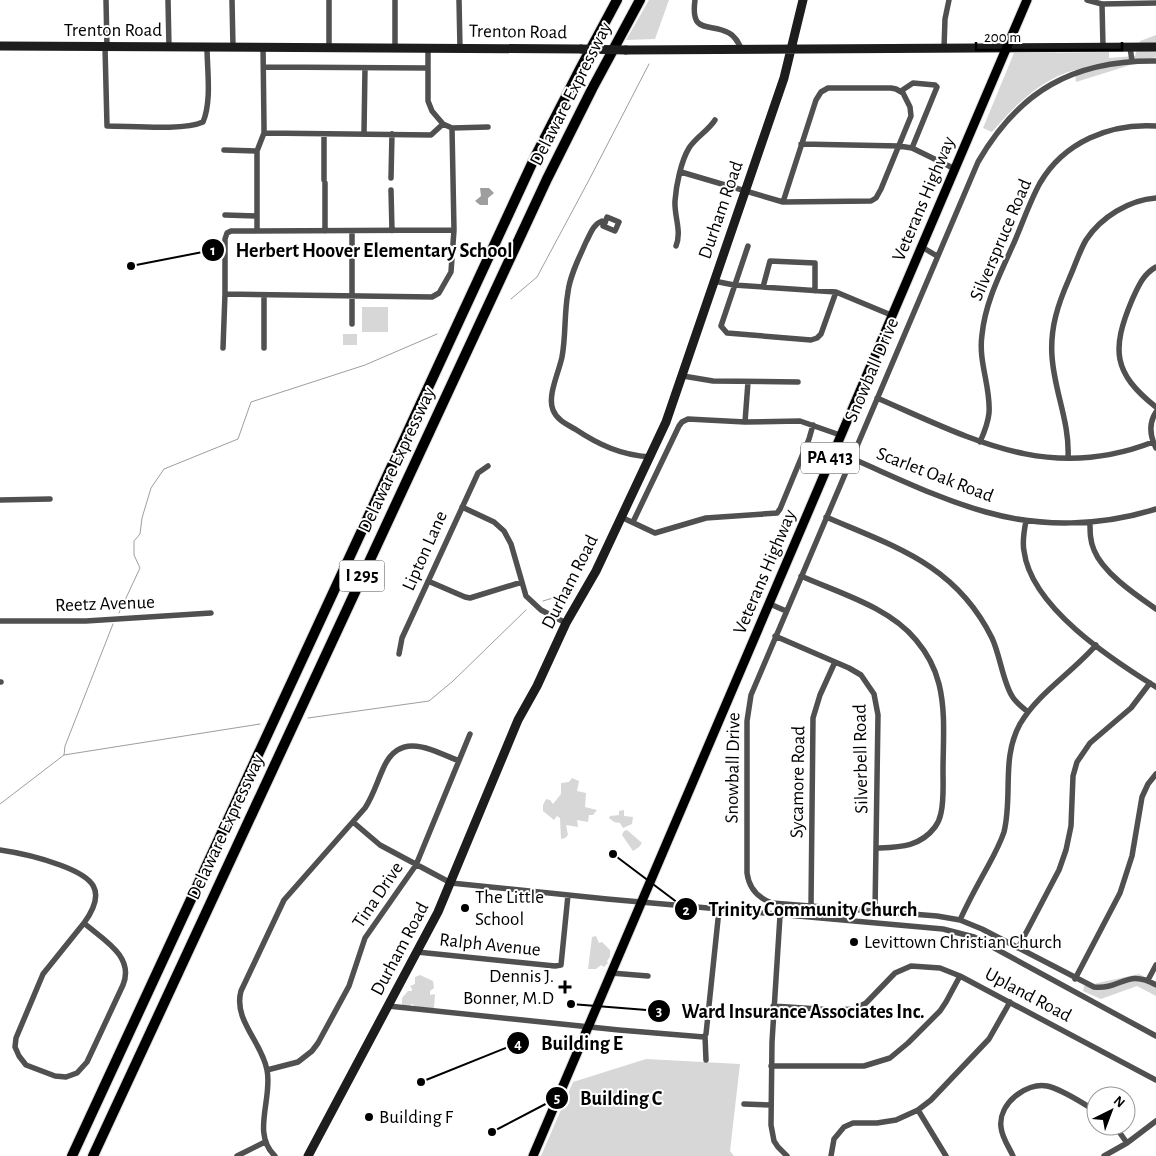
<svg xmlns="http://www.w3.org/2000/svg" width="1156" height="1156" font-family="'Alegreya Sans',sans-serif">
<rect width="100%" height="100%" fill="#fff"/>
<path fill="#d7d7d7" d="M649 0H669L655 39 626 40Z
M1156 35V57L1076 82 1075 70C1041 79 1014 106 992 132L983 128 1014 53 1109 52V58L1135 56 1140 41Z
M362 307H388V332H362Z
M343 334H357V345H343Z
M572 778 579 781 577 791 586 793 585 807 597 810 593 815H589L588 822 577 820 578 827 566 825 568 835 565 838 561 839 560 818 557 816 554 820 543 811V805L546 799 550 800 553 804 561 794V783L569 782Z
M624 810V816L633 817 632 824 623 828 620 823 614 822 609 818 610 816 619 815V811Z
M627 830 642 843 639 847 633 851 622 835 624 831Z
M596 936 599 943 602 942 610 950V957L607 961 608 963 604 967 601 965 596 969H588L592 937Z
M1139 974 1156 982V996L1137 986 1101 999 1083 991 1084 986Z
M420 975 433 981 434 988 430 991V995L435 994 434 1009 416 1007 412 1004 409 1006 402 1005V998L408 991H412V989L410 986 415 984V977Z
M646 1059 740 1064 730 1151 734 1156H541L573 1082Z"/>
<path fill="#9e9e9e" d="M480 188H489L494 193 488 198V205H480L475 201 481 196Z"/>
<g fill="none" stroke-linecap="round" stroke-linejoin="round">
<path stroke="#9e9e9e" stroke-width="1" d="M511 299 537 277 589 180 649 64
M543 601 556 597
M119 613 140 568 134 555V541L140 534 142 518 151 488 164 469 238 439 251 402 365 365 437 334
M308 718 429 701 453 681 526 610
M64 755 260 724
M0 804 64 755 65 746 113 624"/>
<g stroke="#dbdbdb" stroke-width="11">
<path id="primary" d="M533 1156 1027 0"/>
</g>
<g stroke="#dbdbdb" stroke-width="12">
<path id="highway" d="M72 1156 535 157 580 69 617 0
M93 1156 547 179 592 89 640 0"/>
</g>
<path stroke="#505050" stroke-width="5.5" d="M106 0 107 47
M168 0 169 47
M232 0 233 47
M395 0V47
M459 0 460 48
M695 0C690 36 711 22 729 33 735 36 738 42 741 48
M1087 0 1102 4 1156 3
M1102 4 1103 47
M105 47 107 126C131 126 183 131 203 122 212 101 207 69 207 47
M329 47V0
M1130 47 1132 61
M428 48V101L432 111 443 124 452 128 488 127
M944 48 945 19 949 0
M1156 61C1073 60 1019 91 978 162L751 695 747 721V873C749 888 758 898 772 903L937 916 960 920 982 929 1094 987C1121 990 1127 968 1156 985
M264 67 428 68
M901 91 913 83 935 85 937 87 912 148
M264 133 431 135 443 124
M364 133 365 68
M324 134V180
M801 144 899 146 912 148 955 169
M224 150 257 151
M681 172 783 202 871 201 876 198 881 189 911 116 910 107 903 93 896 89 891 88H828L821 92 816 100 783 202
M391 178 392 134
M391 190 392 231
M225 215 257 216
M605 223 607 217 619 222 615 231 603 226 605 223 602 221C593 224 590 235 586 242 579 258 570 275 568 292 564 314 566 336 562 357 559 372 547 396 553 410 557 420 566 424 575 429 599 445 621 455 650 457
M257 231V151L264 133V126L263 46
M325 231V183
M352 231V324
M676 246C682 231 674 216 675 201 676 186 681 161 689 148 696 137 708 131 715 120
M748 246 721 326 727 333 811 340 817 338 821 334 836 292
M922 247 937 256
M1156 267C1143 274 1138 287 1132 300 1111 350 1113 373 1156 407
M714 281 734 285 836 292 891 315
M763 287 770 261 815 263V291
M225 294 432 297 439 293 451 272 454 230 452 128
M223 348 225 294V239L227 233 231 231 454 230
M264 348V296
M683 376 713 381 798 382
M877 398C972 439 1048 483 1153 442
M1156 412C1148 424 1150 436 1156 448
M745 422 748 382
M980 442C984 433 988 424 989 413 991 387 978 362 982 335 985 303 1000 274 1013 245 1022 225 1029 203 1040 183 1064 142 1110 123 1156 126
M851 458C895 477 939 499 986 512 1042 528 1101 526 1156 509
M1068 458C1070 422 1054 391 1052 356 1050 328 1058 304 1069 279 1075 266 1079 252 1086 240 1101 217 1129 200 1156 198
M0 500 50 499
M462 507 494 522 504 531 511 544 526 596 541 610 566 623
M621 517 655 533 706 518 777 513 780 509 809 439 813 425
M826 517C896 547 956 565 992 638 1000 655 1003 682 1012 696 1016 703 1022 707 1028 712
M1026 521C1024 531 1022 541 1024 551 1031 607 1111 659 1156 687
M633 522 679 426 682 422 688 419 745 422 800 421 840 435
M1090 522C1090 532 1090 541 1094 550 1103 573 1136 595 1156 609
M801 576C839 593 889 607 916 640 927 653 935 668 939 684 946 712 943 743 943 771 943 785 944 800 941 813 940 818 938 823 935 827 920 847 900 847 877 848
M428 581 465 597 470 598 522 582
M770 604 786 611
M0 621H86L211 613
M775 636 849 668 861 675 874 694 878 715 875 911
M399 654 402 638 478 473 488 466
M0 682H1
M353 822 380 845 451 883 607 899 943 929 974 937 1156 1036
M0 850C21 853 41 858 60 865 93 877 108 890 84 923
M811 907 813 718 820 695 835 662
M780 916 772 1042 771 1125 774 1141 778 1147 787 1156
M960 920C968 902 978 884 988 866 994 855 1000 844 1004 832 1013 796 1001 758 1020 724 1038 693 1073 672 1096 645
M84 923C102 939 135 956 123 985L87 1062 77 1073 66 1077 55 1076 26 1065 19 1056 15 1047 16 1038 43 974Z
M1018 948 1059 870 1066 850 1071 826 1073 776 1077 762 1090 743 1131 708 1150 683
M417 952 555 966 561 965 568 895
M611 973 648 976
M1075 979 1120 893 1132 856 1142 797 1148 784 1156 774
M1148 980 1156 965
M388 1006 619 1030 704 1037 706 1034 719 910
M773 1006 834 1010 855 1009 866 1003 895 973 911 966 940 968 960 976 1156 1080
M705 1036 706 1060
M771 1066H864L890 1058 908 1043 940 1011 946 1002 960 976
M267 1070 298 1062 312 1051 318 1043 349 986 365 938 416 865 470 734
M744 1104 771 1105
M918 1110 946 1156
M1115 1126 1127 1143
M237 1156 265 1142
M275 1156C251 1134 273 1098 267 1070 262 1042 233 1020 241 991L284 900 365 808C373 796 377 782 383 769 399 730 432 750 459 761
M831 1156 834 1139 844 1127 853 1123H877L896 1120 918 1110 931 1100 989 1039 1010 1002
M1013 1156C1009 1147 1002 1138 1001 1127 998 1104 1026 1082 1047 1086 1062 1089 1082 1103 1096 1111
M1104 1156 1127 1143 1156 1121"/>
<path stroke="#1d1d1d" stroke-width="9" d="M0 46 581 49
M626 50 1156 47
M308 1156 438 912 518 720 537 686 566 623 596 571 666 422 784 78 803 0"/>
<use href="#primary" stroke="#000" stroke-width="9"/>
<use href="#highway" stroke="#000" stroke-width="10"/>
<path stroke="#1d1d1d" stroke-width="9" d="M581 49 626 50"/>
</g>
<g fill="#000" stroke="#fff" stroke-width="2">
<circle cx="465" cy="908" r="5"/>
<circle cx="854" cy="942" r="5"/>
<path d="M562.5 979.5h5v5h5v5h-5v5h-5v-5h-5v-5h5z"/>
<circle cx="369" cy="1117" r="5"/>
</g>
<g text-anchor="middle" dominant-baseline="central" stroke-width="4" stroke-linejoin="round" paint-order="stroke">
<g fill="#fff" stroke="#4c4c4c" stroke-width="1">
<rect x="801" y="442.5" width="58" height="31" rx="4"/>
<rect x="339.5" y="560.5" width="45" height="31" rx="4"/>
</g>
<g font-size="18" font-weight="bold" fill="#000">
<text x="830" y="458">PA 413</text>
<text x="362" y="576">I 295</text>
</g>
<g font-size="19" fill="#000" stroke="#fff">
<text x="113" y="30">Trenton Road</text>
<text transform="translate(518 32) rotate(1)">Trenton Road</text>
<text transform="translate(571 94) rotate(-63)">Delaware Expressway</text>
<text transform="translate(924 199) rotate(-67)">Veterans Highway</text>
<text transform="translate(721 210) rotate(-71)">Durham Road</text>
<text transform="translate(1001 240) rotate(-67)">Silverspruce Road</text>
<text transform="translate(872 370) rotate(-67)">Snowball Drive</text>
<text transform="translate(397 460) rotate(-65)">Delaware Expressway</text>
<text transform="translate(935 475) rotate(21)">Scarlet Oak Road</text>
<text transform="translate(425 551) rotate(-66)">Lipton Lane</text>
<text transform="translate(765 572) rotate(-67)">Veterans Highway</text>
<text transform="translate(570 582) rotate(-63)">Durham Road</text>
<text transform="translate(105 604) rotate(-2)">Reetz Avenue</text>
<text transform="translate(861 759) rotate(-91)">Silverbell Road</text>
<text transform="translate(733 768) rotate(-89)">Snowball Drive</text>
<text transform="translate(798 782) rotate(-89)">Sycamore Road</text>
<text transform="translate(226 827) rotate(-65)">Delaware Expressway</text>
<text transform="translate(378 895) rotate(-56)">Tina Drive</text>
<text transform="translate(490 945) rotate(6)">Ralph Avenue</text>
<text transform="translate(400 949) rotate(-62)">Durham Road</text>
<text transform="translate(1028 995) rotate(28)">Upland Road</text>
</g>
<g font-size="19" fill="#000" stroke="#fff" text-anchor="start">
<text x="475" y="897">The Little<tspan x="475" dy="22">School</tspan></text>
<text x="864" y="942">Levittown Christian Church</text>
<text x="554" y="976" text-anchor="end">Dennis J.<tspan x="554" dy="22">Bonner, M.D</tspan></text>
<text x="379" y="1117">Building F</text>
</g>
</g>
<path fill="none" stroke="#000" stroke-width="2" d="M131 266L213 250M613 854L686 909M571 1004L659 1011M421 1082L518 1043M492 1132L557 1098"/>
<g fill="#000" stroke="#fff" stroke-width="2">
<circle cx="131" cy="266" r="5"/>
<circle cx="613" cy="854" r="5"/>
<circle cx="571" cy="1004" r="5"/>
<circle cx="421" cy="1082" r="5"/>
<circle cx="492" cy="1132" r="5"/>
<circle cx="213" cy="250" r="12"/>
<circle cx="686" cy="909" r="12"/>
<circle cx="659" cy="1011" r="12"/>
<circle cx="518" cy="1043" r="12"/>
<circle cx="557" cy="1098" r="12"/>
</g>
<g font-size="15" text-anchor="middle" font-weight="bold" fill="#fff">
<text x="213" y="255">1</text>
<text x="686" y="915">2</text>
<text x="659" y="1016">3</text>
<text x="518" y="1049">4</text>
<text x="557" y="1103">5</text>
</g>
<g font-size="20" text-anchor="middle" font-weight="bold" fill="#000" stroke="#fff" stroke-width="4" stroke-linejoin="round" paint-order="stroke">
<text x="374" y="257">Herbert Hoover Elementary School</text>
<text x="813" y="916">Trinity Community Church</text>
<text x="803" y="1018">Ward Insurance Associates Inc.</text>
<text x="582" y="1050">Building E</text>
<text x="621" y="1105">Building C</text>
</g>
<g transform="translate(1111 1111) rotate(42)"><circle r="24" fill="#ffffff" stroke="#999999"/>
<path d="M0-4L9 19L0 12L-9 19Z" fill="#000000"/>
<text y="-8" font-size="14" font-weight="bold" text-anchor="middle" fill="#000000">N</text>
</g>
<path d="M976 42v8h146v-8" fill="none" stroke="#000000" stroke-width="2.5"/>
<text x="984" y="42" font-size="15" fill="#000000" stroke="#ffffff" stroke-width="4" paint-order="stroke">200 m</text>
</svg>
